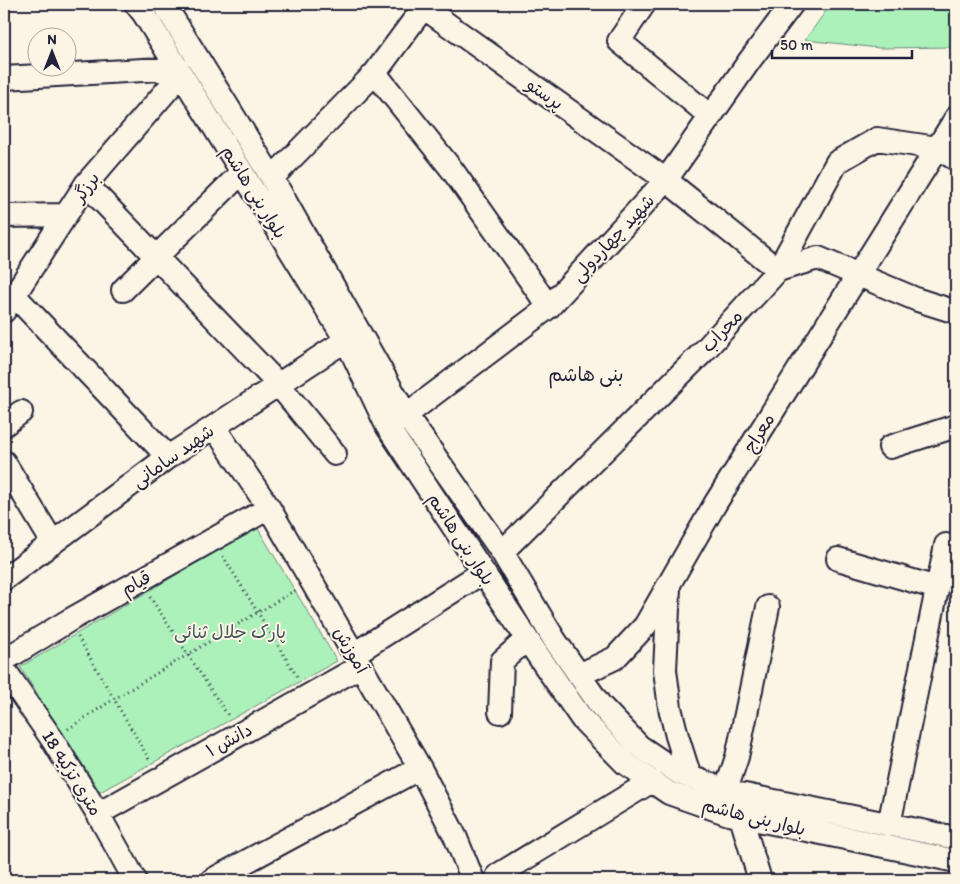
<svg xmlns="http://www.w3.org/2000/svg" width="960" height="884" font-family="Itim,'Playpen Sans Arabic',sans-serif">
<rect width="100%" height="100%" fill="#fcf5e5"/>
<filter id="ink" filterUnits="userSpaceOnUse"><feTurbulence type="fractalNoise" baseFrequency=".02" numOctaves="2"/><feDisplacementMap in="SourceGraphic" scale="10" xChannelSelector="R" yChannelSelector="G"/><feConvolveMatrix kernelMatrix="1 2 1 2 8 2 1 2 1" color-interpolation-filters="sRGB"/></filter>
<g filter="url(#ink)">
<path fill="#acf0ba" stroke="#67897a" d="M831 4H956V47L879 48 805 40Z
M257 527 337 661 100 792 20 667Z"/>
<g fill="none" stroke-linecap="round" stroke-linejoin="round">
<g stroke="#22223b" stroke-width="26">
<path id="minor" d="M136 4 144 14 346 340 387 426 535 651 582 719 625 763 669 793 729 814 956 861
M164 4 272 178 406 415 502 552 554 639 600 705 639 746 679 773 735 793 956 838
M644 4 619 41 710 116
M423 7 666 180 778 270 818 258 918 300 956 312
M375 73 453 171 549 307
M4 78 178 68
M272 178 375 73 426 4
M86 184 279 385 335 454
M4 216 66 215
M123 290 242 172
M14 295 168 457
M4 311 86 184 181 74
M393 423 406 415 549 307 666 180 750 60 792 4
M4 425 21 412
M214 427 269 508 420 768 455 836 473 880
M890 447 956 426
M4 462 53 543
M502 552 704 351 778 270 837 162 877 139 937 148 956 159
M838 559 937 588
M4 579 168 457 346 340
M669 588 665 670 670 708 677 736 690 777
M354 654 483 572
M4 660 68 621 269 508
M4 669 52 739 98 814 135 880
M579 675 615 658 645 626 715 504 956 118
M500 712 502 661 527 639
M726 790 737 757 740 743 768 607
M98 814 361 666
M741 817 760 880
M889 825 946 545
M212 880 420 768
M496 880 498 875 652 781"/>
</g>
<path stroke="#22223b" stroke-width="3" stroke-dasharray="1 4" stroke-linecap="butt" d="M223 556 298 678
M150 597 229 717
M78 637 150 761
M68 729 114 699 295 590"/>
<use href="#minor" stroke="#fcf5e5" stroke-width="22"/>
</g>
</g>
<g text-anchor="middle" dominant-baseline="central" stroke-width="4" stroke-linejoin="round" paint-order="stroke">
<g font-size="18" fill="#22223b" stroke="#fcf5e5">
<text transform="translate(545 94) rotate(35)">پرستو</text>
<text transform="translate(86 187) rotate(-54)">برزگر</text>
<text transform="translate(254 192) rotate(58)">بلوار بنی هاشم</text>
<text transform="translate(613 238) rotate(-47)">شهید چهاردولی</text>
<text transform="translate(722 331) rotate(-47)">محراب</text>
<text transform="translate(759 433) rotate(-58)">معراج</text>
<text transform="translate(173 456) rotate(-35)">شهید سامانی</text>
<text transform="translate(461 539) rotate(57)">بلوار بنی هاشم</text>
<text transform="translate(136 583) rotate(-29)">قیام</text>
<text transform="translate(351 650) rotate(60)">آموزش</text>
<text transform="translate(229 740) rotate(-29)">دانش ۱</text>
<text transform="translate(72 773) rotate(58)">18 متری تزکیه</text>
<text transform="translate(754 817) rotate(14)">بلوار بنی هاشم</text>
</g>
<g font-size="18" fill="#44565b" stroke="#fcf5e5">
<text x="230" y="632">پارک جلال ثنائی</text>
</g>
<g font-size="19" fill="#22223b" stroke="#fcf5e5">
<text x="586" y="374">بنی هاشم</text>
</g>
</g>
<rect width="960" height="884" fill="none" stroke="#fcf5e5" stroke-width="20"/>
<rect x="10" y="10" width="940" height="864" fill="none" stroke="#22223b" stroke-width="2" filter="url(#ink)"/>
<g transform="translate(52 52)"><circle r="24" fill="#fcf5e5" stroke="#a5a1a1"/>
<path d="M0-4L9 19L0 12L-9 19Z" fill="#22223b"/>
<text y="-8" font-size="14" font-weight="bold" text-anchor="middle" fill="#22223b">N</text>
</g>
<path d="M772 50v8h140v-8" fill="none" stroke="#22223b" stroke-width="2.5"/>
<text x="780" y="50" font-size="15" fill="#22223b" stroke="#fcf5e5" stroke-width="4" paint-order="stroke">50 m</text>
</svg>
